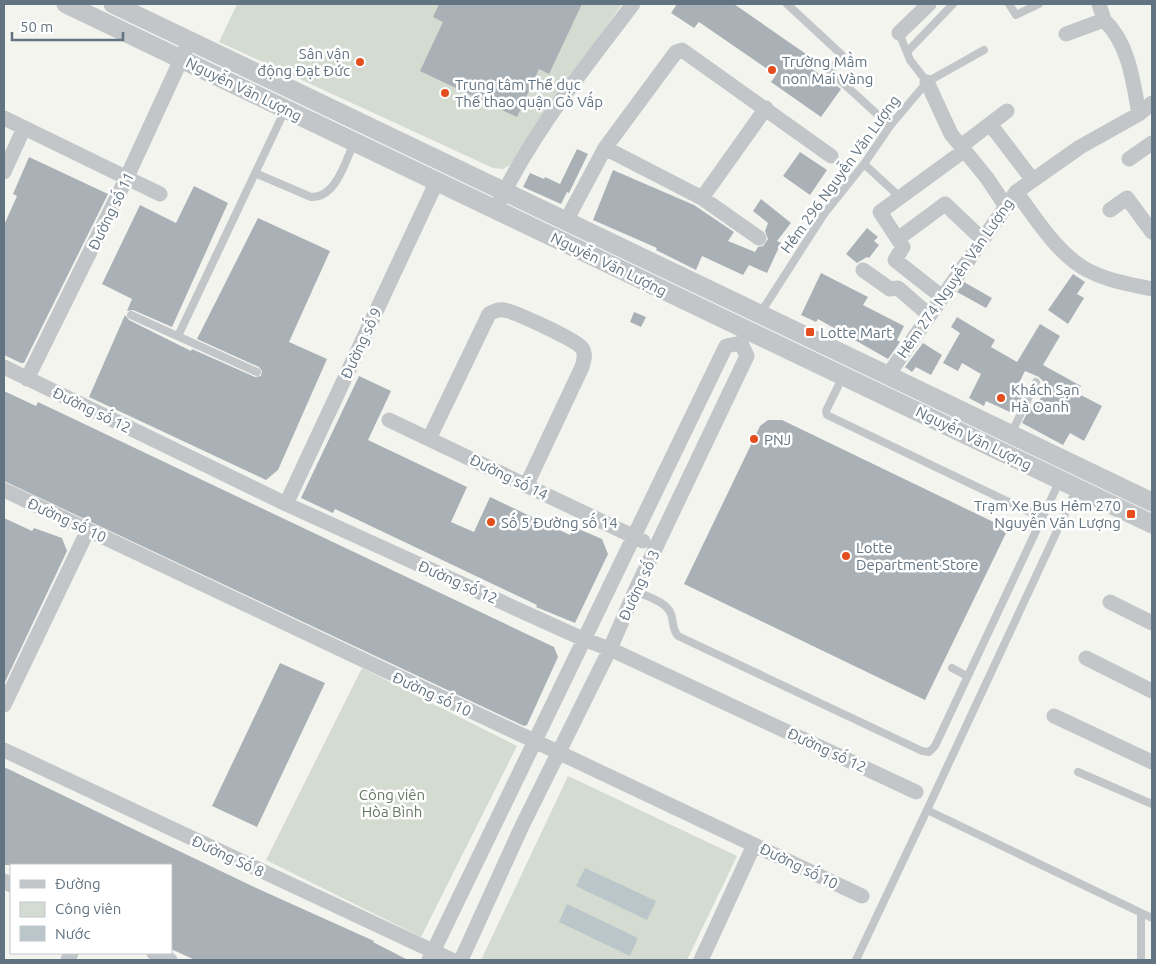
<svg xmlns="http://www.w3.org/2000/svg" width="1156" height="964" font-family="Ubuntu,sans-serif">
<rect width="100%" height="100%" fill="#f4f4ef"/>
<path fill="#d4dbd0" d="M237 4H622L510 165 503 169 493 168 219 42Z
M362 668 517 746 421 937 266 860Z
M568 776 737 856 687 960H481Z"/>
<path fill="#bac6ca" d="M585 868 656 901 647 920 576 886Z
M567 904 638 938 630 956 559 922Z"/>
<path fill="#a9b1b6" d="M439 4H582L549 74 539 69 517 117 420 71 443 22 433 17Z
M677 4H734L806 54 800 61 841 89 821 117 771 82 776 75 699 22 694 28 671 13Z
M577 149 588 154 569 193 567 192 561 204 523 187 530 173 544 179 545 177 560 184Z
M800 152 827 170 810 195 783 176Z
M29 157 108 194 24 363H21L4 355V225L17 196 13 194Z
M613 170 694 205 734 232 728 241 755 252 758 247 763 246 768 239 765 231 768 223 753 211 761 199 791 223 777 241 781 243 767 273 749 265 743 275 702 256 696 270 656 250 657 248 593 220Z
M194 186 228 203 172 327 133 310 127 311 132 299 102 284 140 205 176 223Z
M258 218 330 251 289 342 327 359 278 470 266 480 89 397 125 315 129 320 191 351 192 349 255 377 261 376 262 371 259 367 197 339Z
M867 228 878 237 874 241 879 245 869 258 867 257 857 263 846 254Z
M821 273 868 297 863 305 904 326 897 340 900 342 888 359 818 319 816 322 801 315Z
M1073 274 1085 282 1077 294 1084 298 1068 324 1048 310Z
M964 282 992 298 986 308 957 292Z
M634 312 646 317 641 327 630 322Z
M957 317 995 340 991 347 1017 362 1040 324 1060 336 1043 365 1081 386 1077 393 1102 406 1084 441 1070 433 1063 445 1022 423 1032 403 1037 405 1047 385 1039 377 1025 371 1014 393 1022 397 1014 414 986 401 984 406 969 398 981 374 962 363 958 371 943 363 960 333 951 327Z
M923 343 942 355 931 375 916 367 912 372 905 367Z
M359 376 391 391 368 440 467 487 451 522 474 532 490 497 570 535 574 527 602 539 608 554 575 623 536 607 537 605 335 509 333 513 301 498Z
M4 391 36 406 38 402 554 647 558 657 527 725 524 726 4 481Z
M768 420H782L1008 529 925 700 684 584 760 426Z
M4 518 32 531 34 528 62 538 67 551 4 684Z
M280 663 325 683 257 827 212 806Z
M4 767 252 886 374 941 373 942 408 960H195L171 949V865H4Z"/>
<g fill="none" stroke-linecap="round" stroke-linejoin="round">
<path stroke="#c3c6c9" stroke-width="8" d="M787 4 842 55 830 71 890 126
M1009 4 1016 15 1039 4
M907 52 953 4
M927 82 984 50
M864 164 901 198
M255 173 311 197C336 198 345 162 354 143
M758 311 765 306 824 214 864 164 890 126 927 82 910 60 899 33
M131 315 257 372
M178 336 285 110
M843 376 826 411 827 415 1042 518
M1011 434 1036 382
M635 591C646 596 667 602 671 614 674 623 672 629 678 636L922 751 929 752 935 746 1060 480
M952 668 967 676
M1078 772 1152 804
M927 810 1077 488
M856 960 927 810 1152 918
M1141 960V913"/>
<path stroke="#c3c6c9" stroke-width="15" d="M1099 4 1104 20
M899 33 929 4
M1066 34 1104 20C1129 44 1133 81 1139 114
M927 82 951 134 987 178 1005 205
M4 118 160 194
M990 124 1032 179
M961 146 1007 111
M605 148 702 198 766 108
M1129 159 1152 143
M4 172 24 128
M1016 192C1036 218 1054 249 1082 267 1103 280 1129 284 1152 289
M702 198 759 238
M496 209C530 135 584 69 633 4
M1110 210 1127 198 1152 232
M566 221 605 148 676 52 682 50 831 156
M899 238 945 204 982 239
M863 270 890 289 898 288 929 315
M942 297 895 260 903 247 880 212 965 150
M4 367 286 504 583 639 610 649 916 792
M888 375 1016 192 1080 147 1139 114 1152 103
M27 379 126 179 190 40
M389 420 643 541
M429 439 489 314C494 311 498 309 504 310 514 311 576 340 582 348 586 354 584 361 582 367L526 486
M4 490 862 896
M286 504 437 181
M1110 602 1152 623
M1086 658 1152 691
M4 705 88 530
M1054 716 1152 762
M4 750 452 960
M4 881 11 885
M154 953 170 960
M68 960 71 953
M429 960 726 346 741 343
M461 960 522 826 610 649 635 591 747 356 741 343
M701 960 754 845"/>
<path stroke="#c3c6c9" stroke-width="19" d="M66 4 1152 524
M113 4 1152 502"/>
</g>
<g fill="#e44d1e" stroke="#fff" stroke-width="2">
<circle cx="360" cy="62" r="5"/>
<circle cx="772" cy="70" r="5"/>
<circle cx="445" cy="93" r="5"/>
<rect x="805" y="327" width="10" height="10" rx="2.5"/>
<circle cx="1001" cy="398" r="5"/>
<circle cx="754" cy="439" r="5"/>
<rect x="1126" y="509" width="10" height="10" rx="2.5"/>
<circle cx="491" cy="522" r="5"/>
<circle cx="846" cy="556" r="5"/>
</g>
<g text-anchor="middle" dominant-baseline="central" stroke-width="5" stroke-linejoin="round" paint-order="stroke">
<g font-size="15" fill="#627381" stroke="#fff" text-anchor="start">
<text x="350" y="53" text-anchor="end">Sân vận<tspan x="350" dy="17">động Đạt Đức</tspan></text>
<text x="782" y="61">Trường Mầm<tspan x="782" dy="17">non Mai Vàng</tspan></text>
<text x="455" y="84">Trung tâm Thể dục<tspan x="455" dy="17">Thể thao quận Gò Vấp</tspan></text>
<text x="820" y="332">Lotte Mart</text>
<text x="1011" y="389">Khách Sạn<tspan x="1011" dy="17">Hà Oanh</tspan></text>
<text x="764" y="439">PNJ</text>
<text x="1121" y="505" text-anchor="end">Trạm Xe Bus Hẻm 270<tspan x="1121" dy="17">Nguyễn Văn Lượng</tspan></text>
<text x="501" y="522">Số 5 Đường số 14</text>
<text x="856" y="547">Lotte<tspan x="856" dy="17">Department Store</tspan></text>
</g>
<g font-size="15" fill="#627381" stroke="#fff">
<text transform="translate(244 89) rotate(26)">Nguyễn Văn Lượng</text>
<text transform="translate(840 174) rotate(-54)">Hẻm 296 Nguyễn Văn Lượng</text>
<text transform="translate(111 211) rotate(-64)">Đường số 11</text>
<text transform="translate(609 264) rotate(26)">Nguyễn Văn Lượng</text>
<text transform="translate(955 278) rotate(-55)">Hẻm 274 Nguyễn Văn Lượng</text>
<text transform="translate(361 343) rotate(-65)">Đường số 9</text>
<text transform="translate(92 410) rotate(26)">Đường số 12</text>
<text transform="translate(974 438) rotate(26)">Nguyễn Văn Lượng</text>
<text transform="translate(509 477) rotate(26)">Đường số 14</text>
<text transform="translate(67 520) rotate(25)">Đường số 10</text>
<text transform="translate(458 582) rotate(24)">Đường số 12</text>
<text transform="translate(639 585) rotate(-65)">Đường số 3</text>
<text transform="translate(432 694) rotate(25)">Đường số 10</text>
<text transform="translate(827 750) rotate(25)">Đường số 12</text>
<text transform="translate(228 856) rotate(25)">Đường Số 8</text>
<text transform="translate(799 866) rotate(26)">Đường số 10</text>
</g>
<g font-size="15" fill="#657861" stroke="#fff">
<text x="392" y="794">Công viên<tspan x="392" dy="17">Hòa Bình</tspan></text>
</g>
</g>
<rect width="1156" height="964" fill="none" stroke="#627381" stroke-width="10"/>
<rect x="10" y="864" width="162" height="90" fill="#ffffff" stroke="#c0c7cd"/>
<rect x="20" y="880" width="25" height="8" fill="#c3c6c9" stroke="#c0c7cd"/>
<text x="55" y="889" font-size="15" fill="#627381">Đường</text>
<rect x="20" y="902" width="25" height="15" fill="#d4dbd0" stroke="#c0c7cd"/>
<text x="55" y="914" font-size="15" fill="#627381">Công viên</text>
<rect x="20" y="926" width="25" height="15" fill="#bac6ca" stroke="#c0c7cd"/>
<text x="55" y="939" font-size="15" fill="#627381">Nước</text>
<path d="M12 32v8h111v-8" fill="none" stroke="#627381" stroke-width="2.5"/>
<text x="20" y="32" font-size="15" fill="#627381" stroke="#ffffff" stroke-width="4" paint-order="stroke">50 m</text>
</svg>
